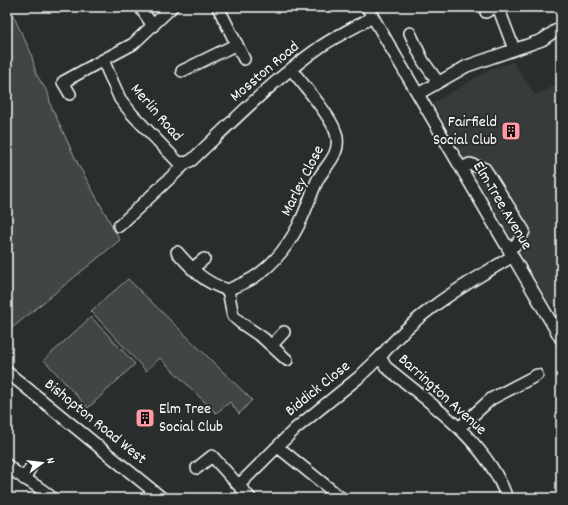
<svg xmlns="http://www.w3.org/2000/svg" width="568" height="505" font-family="Dekko,sans-serif">
<rect width="100%" height="100%" fill="#2a2d2e"/>
<filter id="ink" filterUnits="userSpaceOnUse"><feTurbulence type="fractalNoise" baseFrequency=".025" numOctaves="2"/><feDisplacementMap in="SourceGraphic" scale="8" xChannelSelector="R" yChannelSelector="G"/><feConvolveMatrix kernelMatrix="1 2 1 2 8 2 1 2 1" color-interpolation-filters="sRGB"/></filter>
<g filter="url(#ink)">
<path fill="#373a3b" d="M513 62 535 95 561 83V308L548 302 433 103 491 69Z"/>
<path fill="#414445" stroke="#a0a2a2" d="M7 7H9L31 53 36 74 48 93 51 106 78 164 120 240 7 332Z
M128 279 252 400 239 414 230 402 216 413 160 358 146 371 91 311Z
M91 317 135 364 88 408 44 360Z"/>
<g fill="none" stroke-linecap="round" stroke-linejoin="round">
<g stroke="#fff" stroke-width="14">
<path id="minor" d="M140 7 153 26
M172 7 133 44 103 60 120 99 132 114 178 162 186 163 192 160C233 121 273 80 320 47 336 36 355 27 373 17
M218 7 244 59
M367 7 561 339
M498 7 514 49
M486 12 495 7
M410 33 423 61 438 82
M182 71 237 44
M70 94 63 82 103 60
M418 94 467 66 542 40 561 27
M461 168 470 164 485 169 524 231 518 243 509 249
M119 226 186 163
M177 252C194 271 203 282 228 290L233 316 241 323 263 338 287 360
M192 269 204 259
M228 290C236 286 245 283 253 278 274 265 292 241 302 218 308 205 312 191 318 179 327 164 342 153 336 133 331 116 303 84 291 69
M272 345 284 332
M7 372 162 498
M459 428 491 399 537 375
M278 447 341 498
M7 465C21 479 39 485 52 498
M197 468 212 456 250 498
M24 479 31 467
M239 485 295 429 358 378 380 357
M507 498C487 441 431 404 386 367L380 357C417 311 463 286 513 256"/>
</g>
<use href="#minor" stroke="#2a2d2e" stroke-width="11"/>
</g>
</g>
<defs>
<g id="building-square" transform="scale(1)"><rect x="-9" y="-9" width="18" height="18" rx="4" fill="#ff9aa2" stroke="#2a2d2e"/><path d="M-4-6H4V6H1V3H-1V6H-4ZM-2.5-4.3h1.7v1.8h-1.7ZM.8-4.3h1.7v1.8H.8ZM-2.5-1h1.7V.8h-1.7ZM.8-1h1.7V.8H.8Z" fill="#111"/></g>
</defs>
<g fill-rule="evenodd">
<use href="#building-square" x="511" y="131"/>
<use href="#building-square" x="145" y="418"/>
</g>
<g text-anchor="middle" dominant-baseline="central" stroke-width="4" stroke-linejoin="round" paint-order="stroke">
<g font-size="16" fill="#fff" stroke="#2a2d2e">
<text transform="translate(265 72) rotate(-40)">Mosston Road</text>
<text transform="translate(156 113) rotate(49)">Merlin Road</text>
<text transform="translate(303 181) rotate(-63)">Marley Close</text>
<text transform="translate(502 206) rotate(59)">Elm Tree Avenue</text>
<text transform="translate(318 389) rotate(-39)">Biddick Close</text>
<text transform="translate(442 395) rotate(42)">Barrington Avenue</text>
<text transform="translate(95 422) rotate(39)">Bishopton Road West</text>
</g>
<g font-size="16" fill="#fff" stroke="#2a2d2e" text-anchor="end">
<text x="497" y="122">Fairfield<tspan x="497" dy="18">Social Club</tspan></text>
<text x="159" y="409" text-anchor="start">Elm Tree<tspan x="159" dy="18">Social Club</tspan></text>
</g>
</g>
<rect width="568" height="505" fill="none" stroke="#2a2d2e" stroke-width="24"/>
<rect x="12" y="12" width="544" height="481" fill="none" stroke="#fff" stroke-width="1.5" filter="url(#ink)"/>
<g transform="translate(42 463) rotate(75)" stroke="#2a2d2e" stroke-width="3" paint-order="stroke">
<path d="M0-3L7 15L0 10L-7 15Z" fill="#ffffff"/>
<text y="-6" font-size="11" font-weight="bold" text-anchor="middle" fill="#ffffff">N</text>
</g>
</svg>
